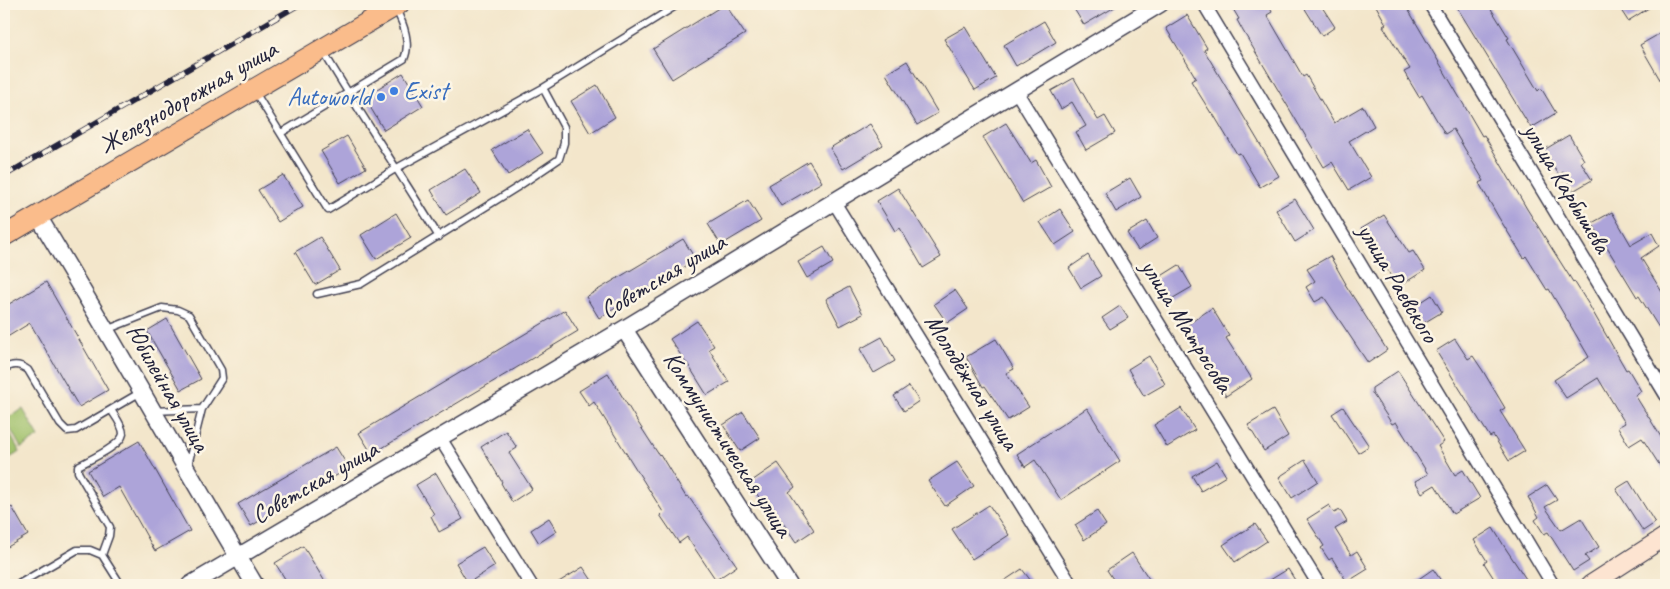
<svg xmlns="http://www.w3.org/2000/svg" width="1670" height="589" font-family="Caveat,sans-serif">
<rect width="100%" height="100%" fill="#fcf5e5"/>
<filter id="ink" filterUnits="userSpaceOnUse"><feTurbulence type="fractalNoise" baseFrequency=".02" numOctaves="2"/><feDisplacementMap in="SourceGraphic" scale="10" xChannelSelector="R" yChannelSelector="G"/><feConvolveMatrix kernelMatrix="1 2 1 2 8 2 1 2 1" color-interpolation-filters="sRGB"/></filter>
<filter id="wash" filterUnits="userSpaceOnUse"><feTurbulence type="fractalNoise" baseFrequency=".0096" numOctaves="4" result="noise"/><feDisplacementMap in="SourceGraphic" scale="20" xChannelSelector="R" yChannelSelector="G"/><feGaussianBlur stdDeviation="1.12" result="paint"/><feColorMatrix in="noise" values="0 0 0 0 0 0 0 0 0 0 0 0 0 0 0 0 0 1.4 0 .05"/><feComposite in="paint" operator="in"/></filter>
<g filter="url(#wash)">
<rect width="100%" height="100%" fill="#f3e6cb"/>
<path fill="#9fc069" stroke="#607152" d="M23 409 39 437 21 448 5 419Z
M4 423 20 452 4 461Z"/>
<g id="blocks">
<path fill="#ada4d9" d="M725 4 745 34 672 79 653 49Z
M1071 4H1120L1084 25Z
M1230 4H1268L1272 12 1267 15 1303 77 1306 75 1334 123 1363 106 1374 126 1349 141 1371 177 1349 190 1332 162 1324 167 1243 31 1237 20 1239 19Z
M1302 4H1320L1335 27 1322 36Z
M1375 4H1405L1482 136 1484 135 1527 209 1573 282 1574 281 1589 305 1626 370 1628 369 1641 391 1635 395 1666 445V475L1642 438 1629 446 1618 427 1625 423 1598 378 1566 398 1554 380 1589 357 1549 289 1547 290 1526 256 1524 258 1499 218 1479 183 1484 181 1453 129 1445 134 1422 95 1419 97 1404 72 1410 69 1383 26 1386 24Z
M1455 4H1488L1509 38 1507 39 1538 91 1541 88 1556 113 1531 128Z
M1617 4H1655L1628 21Z
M1187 15 1207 48 1204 50 1279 176 1260 187 1240 153 1237 154 1212 112 1211 113 1191 81 1196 78 1166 28Z
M1044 21 1056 42 1016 66 1004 45Z
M965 27 996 78 975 90 944 39Z
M1666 30V90L1640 45Z
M907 61 938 113 917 125 886 74Z
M403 73 423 106 384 130 364 97Z
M1074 78 1098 120 1105 116 1115 133 1086 150 1076 132 1086 126 1072 102 1061 109 1051 91Z
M597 85 615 117 590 133 571 101Z
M1006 123 1031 163 1036 160 1051 187 1023 203 983 137Z
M870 124 883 145 843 169 830 148Z
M527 129 543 153 508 175 492 150Z
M1569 135 1584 160 1581 162 1592 180 1573 191 1563 172 1559 175 1544 150Z
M347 136 366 168 340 183 321 151Z
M809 161 822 182 781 206 769 185Z
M465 169 481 193 446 215 431 190Z
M283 175 303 207 278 222 258 190Z
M1130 178 1141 197 1116 212 1105 193Z
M898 188 941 257 923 268 900 228 895 231 877 201Z
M1295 199 1314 230 1295 242 1276 210Z
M748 200 761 221 721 245 708 224Z
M1060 209 1075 232 1055 245 1040 222Z
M1612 212 1631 245 1652 233 1659 246 1641 258 1662 292 1666 289V339L1639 296 1637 297 1592 223Z
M396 213 411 238 376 259 361 235Z
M1384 215 1409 253 1413 251 1425 270 1398 287 1361 229Z
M1147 221 1157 238 1138 250 1127 233Z
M320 237 340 270 315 285 295 252Z
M683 239 696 260 599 318 586 297Z
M824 247 833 263 807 278 798 262Z
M1088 255 1101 276 1081 288 1069 268Z
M1330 256 1346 284H1345L1387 350 1368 363 1324 297 1315 302 1306 287 1315 281 1307 269Z
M1179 265 1192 287 1168 301 1155 280Z
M46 282 108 390 79 407 30 323 4 339V307Z
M849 287 863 314 840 326 826 299Z
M955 290 968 309 947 323 934 304Z
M1432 295 1442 312 1422 324 1412 308Z
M1120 306 1128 318 1110 329 1102 318Z
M1212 308 1229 336 1226 338 1252 379 1226 396 1211 373 1213 372 1184 327Z
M565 310 578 331 372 454 359 433Z
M167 319 201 379 181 390 147 331Z
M697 321 714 346 709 349 729 382 707 395 687 363H686L670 339Z
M882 337 895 361 874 373 860 349Z
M996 339 1014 369 1006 373 1029 407 1008 420 985 386 983 387 966 357Z
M1455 339 1468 359 1473 356 1483 371 1505 408 1500 411 1525 451 1509 461 1493 435 1490 437 1436 351Z
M1149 356 1165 384 1144 396 1128 369Z
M1398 371 1444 442 1438 446 1455 475 1463 470 1480 498 1453 514 1435 485 1422 493 1415 481 1428 474 1396 422 1392 424 1372 393V388Z
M608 373 637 421 659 455 660 454 686 497 688 496 737 566 716 580 687 537 679 543 660 515 663 512 594 402 589 406 579 391Z
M909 386 919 401 904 411 894 396Z
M1343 407 1369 446 1358 453 1332 414Z
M1087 408 1120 461 1061 500 1035 460 1025 467 1017 454Z
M1181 408 1195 430 1167 447 1154 425Z
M1273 410 1288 436 1264 451 1248 425Z
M743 412 760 438 740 451 723 425Z
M506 431 517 448 509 453 532 489 512 502 501 483 502 482 481 447Z
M139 441 190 531 155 551 119 487 103 497 88 471Z
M336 447 349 468 251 526 238 504Z
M1305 460 1318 481 1292 498 1279 477Z
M1217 461 1226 476 1201 491 1192 476Z
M957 462 974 486 945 506 928 481Z
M778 463 795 487 789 492 814 530 796 542 770 504 766 507 749 483Z
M436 473 463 519 439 532 431 516 434 514 416 485Z
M1629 481 1655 523 1643 531 1616 489Z
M1547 485 1557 500 1545 507 1561 530 1581 518 1599 547 1585 556 1589 561 1573 571 1548 532 1544 534 1535 520 1539 517 1528 497Z
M989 505 1009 535 972 559 952 529Z
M1329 505 1334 513 1340 510 1347 522 1335 529 1351 555 1357 551 1368 569 1347 582 1332 558 1329 560 1321 548 1324 546 1307 519Z
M12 507 28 535 4 549V512Z
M1097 511 1106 525 1084 540 1075 525Z
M549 518 557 531 539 543 531 530Z
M1255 524 1267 541 1235 562 1223 545Z
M1493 528 1506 549 1530 585H1498L1484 563 1487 561 1474 540Z
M303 546 327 585H289L275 563Z
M483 547 495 566 468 583 456 563Z
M1132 553 1153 585H1117L1107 570Z
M583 567 595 585H554Z
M1022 569 1034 585H998Z
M1288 569 1298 585H1262Z
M1433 569 1444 585H1410Z"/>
</g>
</g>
<g filter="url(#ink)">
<use href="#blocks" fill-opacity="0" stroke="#413f51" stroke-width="1"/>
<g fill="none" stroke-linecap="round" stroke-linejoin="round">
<g stroke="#413f51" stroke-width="9">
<path id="service" d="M323 51C360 114 401 174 439 237
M543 88 679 4
M255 92 328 210 397 168 543 88 564 127V143L559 159 516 188 361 284 317 294
M281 133 404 59C411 44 404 24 396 10
M106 330 162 308 178 310 189 315 221 370 222 378 202 409 188 465
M4 369C13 363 20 364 28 370L60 424 67 431 76 430 141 392
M153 411 202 409
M102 555 109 536 110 527 78 472V466C89 460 121 446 123 434 123 426 115 416 111 410
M17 585 77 550H90L102 555 121 585"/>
</g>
<g stroke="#413f51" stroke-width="15">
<path id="minor" d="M1204 4 1553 585
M1430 4 1666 395
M1016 91 1319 585
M834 202 1071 585
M440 438 531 585"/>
</g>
<g stroke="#413f51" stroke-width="19">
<path id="tertiary" d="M38 216C112 338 182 463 255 585
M624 329 789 585
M190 585 624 329 1160 4"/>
</g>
<g stroke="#413f51" stroke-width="20">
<path id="secondary" d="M1590 585 1666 536"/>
</g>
<g stroke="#413f51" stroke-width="22">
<path id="primary" d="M4 236 399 4"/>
</g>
<use href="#service" stroke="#fff" stroke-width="6"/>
<use href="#minor" stroke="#fff" stroke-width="12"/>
<use href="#tertiary" stroke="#fff" stroke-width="16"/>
<use href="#secondary" stroke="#fde4d1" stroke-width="18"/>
<use href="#primary" stroke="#fabc8b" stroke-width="20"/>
<g stroke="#22223b" stroke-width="5.5">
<path id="rail" d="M4 176 300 4"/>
</g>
<use href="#rail" stroke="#fcf5e5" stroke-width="4" stroke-dasharray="11" stroke-linecap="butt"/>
</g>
</g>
<g fill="#3f7fe0" stroke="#fcf5e5" stroke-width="2">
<circle cx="394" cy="91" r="5"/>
<circle cx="381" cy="97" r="5"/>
</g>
<g text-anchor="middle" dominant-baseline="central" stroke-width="5" stroke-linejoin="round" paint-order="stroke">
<g font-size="25" fill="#366cbe" stroke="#fcf5e5" text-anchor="start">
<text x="404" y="91">Exist</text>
<text x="371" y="97" text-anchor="end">Autoworld</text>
</g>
<g font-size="25" fill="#22223b" stroke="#fcf5e5">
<text transform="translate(188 97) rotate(-30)">Железнодорожная улица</text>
<text transform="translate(1567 188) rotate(59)">улица Карбышева</text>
<text transform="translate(663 276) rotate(-31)">Советская улица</text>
<text transform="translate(1398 283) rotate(59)">улица Раевского</text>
<text transform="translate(1187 326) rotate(58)">улица Матросова</text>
<text transform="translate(972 382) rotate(58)">Молодёжная улица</text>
<text transform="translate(168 388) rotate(60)">Юбилейная улица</text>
<text transform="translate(728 444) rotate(57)">Коммунистическая улица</text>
<text transform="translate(315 482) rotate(-30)">Советская улица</text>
</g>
</g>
<rect width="1670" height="589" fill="none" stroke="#fcf5e5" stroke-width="20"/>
</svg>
